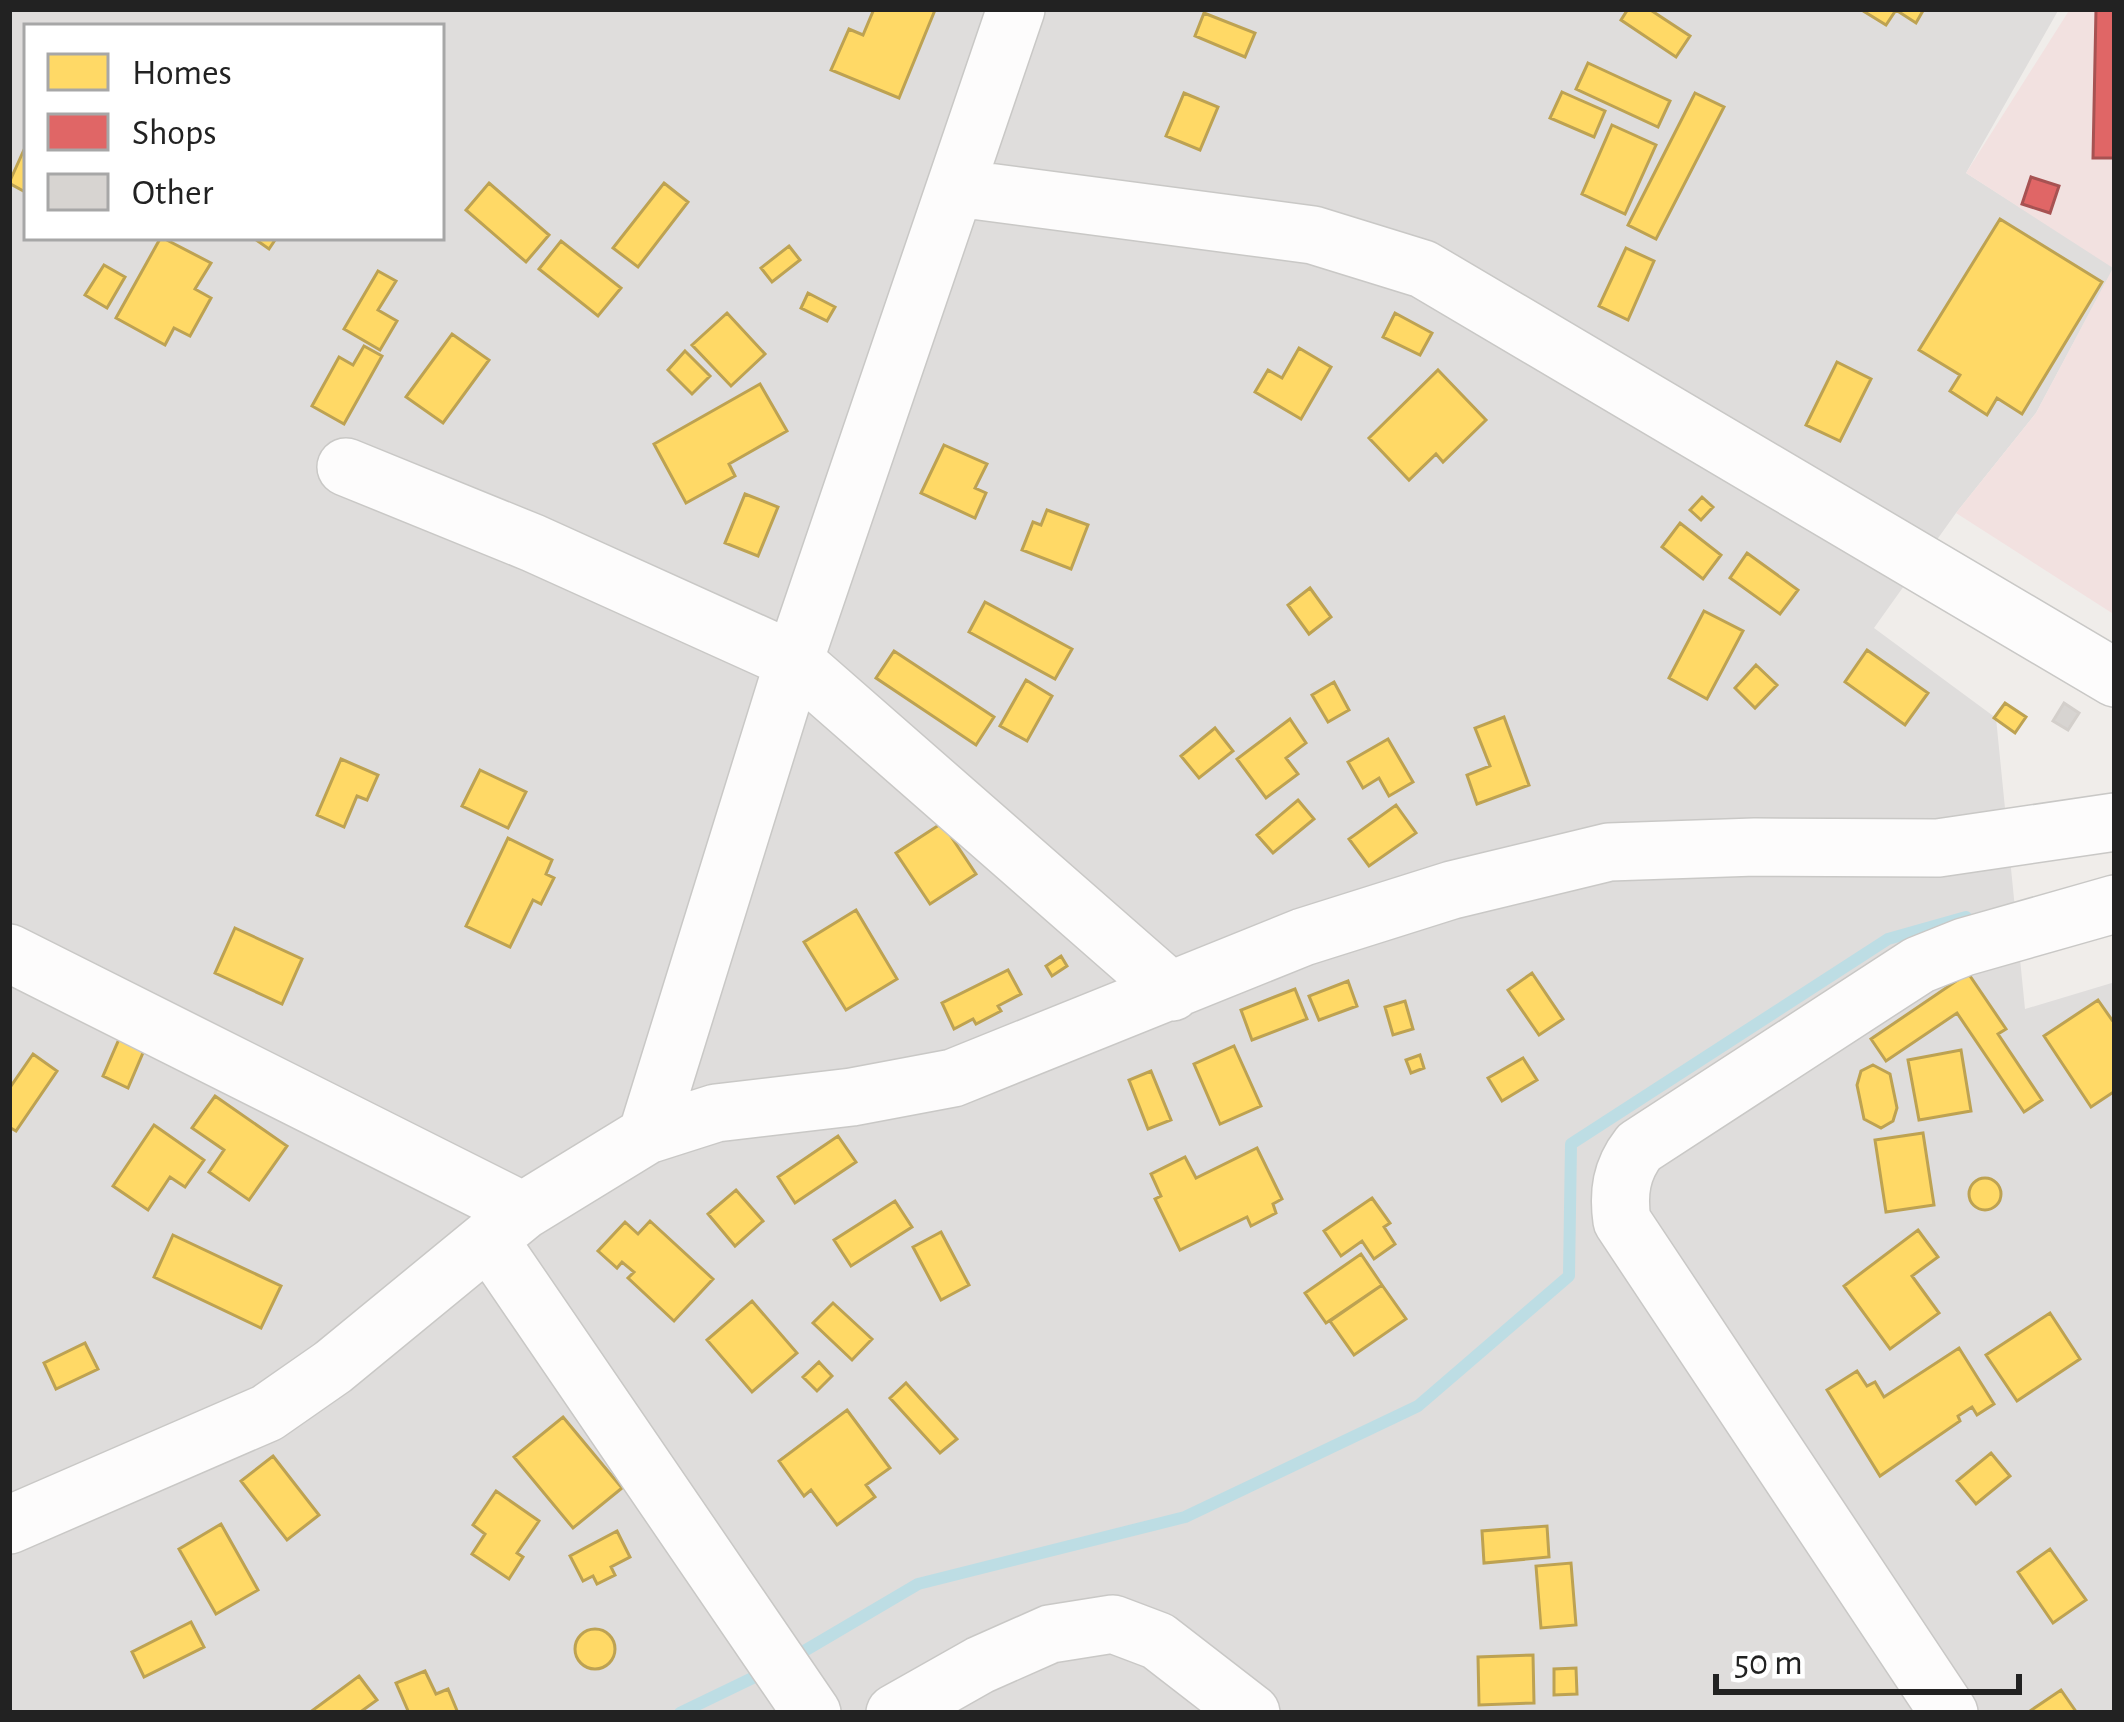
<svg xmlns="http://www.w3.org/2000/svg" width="2124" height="1722" font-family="'Alegreya Sans',sans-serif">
<rect width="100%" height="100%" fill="#f0edea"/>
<path fill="#dfdddc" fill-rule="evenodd" d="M9 9H2059L1966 173 2114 267 2036 413 1956 513 1874 628 1996 718 2025 1009 2115 982V1713H9ZM27 27H441V237H27Z"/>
<path fill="#f2e1e0" d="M2070 9H2115V615L1956 513 2036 413 2113 268 1966 173Z"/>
<path fill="#ffd966" stroke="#bda252" stroke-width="3" d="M874 9 935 10 899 98 831 70 849 29 863 35Z
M1628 9H1649L1690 36 1676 57 1621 20Z
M1860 9H1924L1916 23 1896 10 1886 25Z
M1204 13 1255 33 1245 57 1195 36Z
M1588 63 1670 101 1658 127 1576 89Z
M1562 92 1605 111 1594 137 1550 118Z
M1184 93 1218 107 1200 150 1166 136Z
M1695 93 1724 107 1656 239 1628 225Z
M1612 125 1656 145 1625 214 1582 194Z
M27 143V193L9 183Z
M489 183 549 235 526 262 466 210Z
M664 183 688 202 638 267 613 248Z
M2000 219 2102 282 2022 414 1997 398 1987 415 1950 391 1960 375 1919 350Z
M161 237 211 263 195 289 211 298 190 336 174 328 165 345 116 318Z
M252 237H277L269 249Z
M561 241 621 288 598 316 539 269Z
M789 246 800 260 772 282 761 268Z
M1626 248 1654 261 1628 320 1599 306Z
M104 265 125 277 107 308 85 295Z
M378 271 396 281 378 310 397 321 380 350 344 329Z
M808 293 835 307 827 321 801 308Z
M727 313 765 354 731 386 692 345Z
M1395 313 1432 333 1420 355 1383 337Z
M452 334 489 360 443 423 406 397Z
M364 346 382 356 344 424 312 406 339 357 353 365Z
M1299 348 1331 367 1301 419 1255 392 1268 370 1282 378Z
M685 351 710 376 692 394 668 370Z
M1837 362 1871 379 1840 441 1806 425Z
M1438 370 1486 420 1443 462 1436 454 1409 480 1369 438Z
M760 384 787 431 729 464 735 476 686 503 654 444Z
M944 445 987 464 975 488 986 493 975 518 921 493Z
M745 494 778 507 758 556 725 543Z
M1702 497 1713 507 1701 520 1690 510Z
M1047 510 1088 525 1071 569 1022 550 1033 522 1041 525Z
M1680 523 1721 555 1703 579 1662 547Z
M1747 553 1798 590 1780 614 1730 578Z
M1310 588 1331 617 1309 634 1288 605Z
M985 602 1072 649 1055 679 969 632Z
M1704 611 1743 631 1707 699 1669 678Z
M1867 650 1928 693 1905 725 1845 682Z
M894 651 994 717 976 745 876 678Z
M1756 665 1777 685 1755 708 1735 688Z
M1026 680 1052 696 1027 741 1000 726Z
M1334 682 1349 710 1328 722 1312 695Z
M2005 703 2026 717 2015 733 1994 718Z
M1504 717 1529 785 1477 804 1467 775 1490 766 1475 728Z
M1290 719 1306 743 1286 758 1298 774 1266 798 1237 759Z
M1215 728 1233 751 1199 778 1181 756Z
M1388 739 1413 782 1389 796 1379 778 1363 788 1348 762Z
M341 759 378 775 367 800 357 796 344 827 317 815Z
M480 770 526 792 508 828 462 806Z
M1298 800 1314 819 1273 853 1257 835Z
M1396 805 1416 833 1369 866 1349 839Z
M942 823 976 874 930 904 896 853Z
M508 838 552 860 546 874 554 878 541 904 533 900 510 947 466 926Z
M856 910 897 979 846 1010 804 942Z
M235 928 302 959 282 1004 215 973Z
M1061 956 1067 966 1052 976 1046 966Z
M1008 970 1021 994 998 1006 1001 1011 976 1024 973 1019 954 1029 942 1003Z
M1532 973 1563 1019 1539 1035 1508 990Z
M1968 973 2006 1029 1998 1034 2042 1100 2024 1112 1957 1013 1886 1061 1871 1039Z
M1348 981 1357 1006 1319 1020 1309 996Z
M1295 989 1307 1019 1252 1040 1241 1010Z
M2098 1000 2112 1020 2115 1018V1091L2091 1107 2044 1036Z
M1405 1001 1413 1029 1393 1035 1385 1007Z
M123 1030 148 1041 128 1088 103 1076Z
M1234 1046 1261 1106 1220 1124 1194 1064Z
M1961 1050 1971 1111 1919 1120 1908 1060Z
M33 1054 57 1071 16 1131 9 1127V1089Z
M1420 1055 1424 1068 1411 1073 1406 1060Z
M1523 1058 1537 1080 1502 1101 1488 1078Z
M1873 1065 1890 1074 1897 1108 1893 1121 1881 1128 1864 1119 1857 1085 1861 1071Z
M1151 1071 1171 1120 1148 1129 1129 1080Z
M215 1096 287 1146 249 1200 209 1172 224 1150 192 1128Z
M154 1125 204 1160 185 1187 170 1177 148 1210 113 1186Z
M1923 1133 1934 1205 1886 1212 1875 1140Z
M838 1136 856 1162 795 1203 778 1177Z
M1257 1148 1282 1199 1273 1204 1276 1213 1251 1226 1247 1217 1180 1250 1155 1199 1161 1196 1151 1174 1185 1157 1196 1178Z
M1969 1194a16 16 0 1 1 32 0a16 16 0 1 1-32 0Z
M736 1190 763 1221 735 1246 708 1214Z
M1372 1198 1390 1223 1384 1227 1395 1244 1374 1259 1362 1241 1341 1256 1324 1231Z
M895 1201 912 1227 851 1266 834 1240Z
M650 1221 713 1279 674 1321 628 1278 634 1272 622 1262 617 1268 598 1251 625 1222 638 1234Z
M1918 1230 1938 1257 1912 1276 1939 1313 1890 1349 1844 1286Z
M941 1232 969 1285 941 1300 913 1247Z
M173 1235 281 1286 261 1328 154 1277Z
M1361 1254 1382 1285 1326 1323 1305 1293Z
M1382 1285 1406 1319 1354 1355 1330 1321Z
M752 1301 797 1353 752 1392 707 1340Z
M833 1303 872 1339 852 1360 813 1323Z
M2050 1313 2080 1359 2017 1401 1986 1355Z
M85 1343 98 1369 56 1389 44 1363Z
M1959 1348 1994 1404 1977 1415 1972 1407 1958 1416 1960 1421 1880 1476 1827 1390 1857 1371 1867 1386 1875 1382 1884 1397Z
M819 1362 832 1376 817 1391 803 1377Z
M906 1383 957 1439 940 1453 890 1398Z
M847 1410 890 1468 866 1485 875 1497 837 1525 811 1490 804 1496 779 1461Z
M563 1417 622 1488 573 1528 514 1457Z
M1991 1453 2010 1476 1976 1504 1957 1481Z
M273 1456 319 1515 287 1540 241 1481Z
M496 1491 539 1521 517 1553 523 1557 509 1579 472 1554 485 1534 473 1525Z
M221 1524 258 1590 216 1614 179 1549Z
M1547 1526 1549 1557 1484 1563 1482 1531Z
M617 1531 630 1557 611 1567 615 1575 597 1584 593 1576 583 1581 570 1556Z
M2050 1549 2086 1600 2053 1623 2018 1572Z
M1571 1563 1576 1625 1541 1628 1536 1566Z
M191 1622 204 1647 144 1677 132 1652Z
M575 1649a20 20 0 1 1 40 0a20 20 0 1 1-40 0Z
M1533 1655 1534 1703 1479 1705 1478 1657Z
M1576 1668 1577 1694 1554 1695V1669Z
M425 1671 436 1694 448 1689 458 1713H409L396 1683Z
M359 1676 377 1700 359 1713H309Z
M2061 1690 2077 1713H2027Z"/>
<path fill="#e06666" stroke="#a75252" stroke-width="3" d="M2096 9H2115V158H2093Z
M2031 177 2059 186 2050 213 2022 204Z"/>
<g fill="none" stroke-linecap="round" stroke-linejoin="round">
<path stroke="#bddde4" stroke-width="12" d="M794 1657 918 1584 1185 1517 1418 1406 1569 1276 1571 1144 1888 939 1966 917
M680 1713 765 1672"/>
</g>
<path fill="#d7d4d1" stroke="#d3cfcb" stroke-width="3" d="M2064 703 2079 713 2068 730 2053 721Z"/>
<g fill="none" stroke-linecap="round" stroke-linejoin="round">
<g stroke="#c9c8c6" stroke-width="60">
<path id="minor" d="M957 188 1313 235 1423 269 2115 678
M346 467 533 543 794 661 1172 992
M9 953 523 1211
M647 1135 794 661 1016 9
M489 1240 812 1713
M9 1525 267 1413 333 1367 523 1211 647 1135 716 1113 852 1097 953 1078 1303 937 1452 890 1609 852 1755 847 1938 848 2115 822
M895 1713 980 1665 1050 1634 1113 1624 1158 1641 1251 1713
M1949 1713 1622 1221C1618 1193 1621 1170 1639 1147L1919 965 1964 947 2115 904"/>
</g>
<use href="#minor" stroke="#fdfcfc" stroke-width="57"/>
</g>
<rect width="2124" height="1722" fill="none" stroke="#222222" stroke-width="24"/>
<rect x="24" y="24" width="420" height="216" fill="#ffffff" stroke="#a7a7a7" stroke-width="3"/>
<rect x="48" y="54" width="60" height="36" fill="#ffd966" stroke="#a7a7a7" stroke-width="3"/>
<text x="132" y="84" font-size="36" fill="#222222">Homes</text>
<rect x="48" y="114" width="60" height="36" fill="#e06666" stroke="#a7a7a7" stroke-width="3"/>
<text x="132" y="144" font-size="36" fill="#222222">Shops</text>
<rect x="48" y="174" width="60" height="36" fill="#d7d4d1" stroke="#a7a7a7" stroke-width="3"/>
<text x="132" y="204" font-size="36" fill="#222222">Other</text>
<path d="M1716 1674v18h303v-18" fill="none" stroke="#222222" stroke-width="6"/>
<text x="1734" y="1674" font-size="36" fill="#222222" stroke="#ffffff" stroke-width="9" paint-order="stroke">50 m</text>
</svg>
